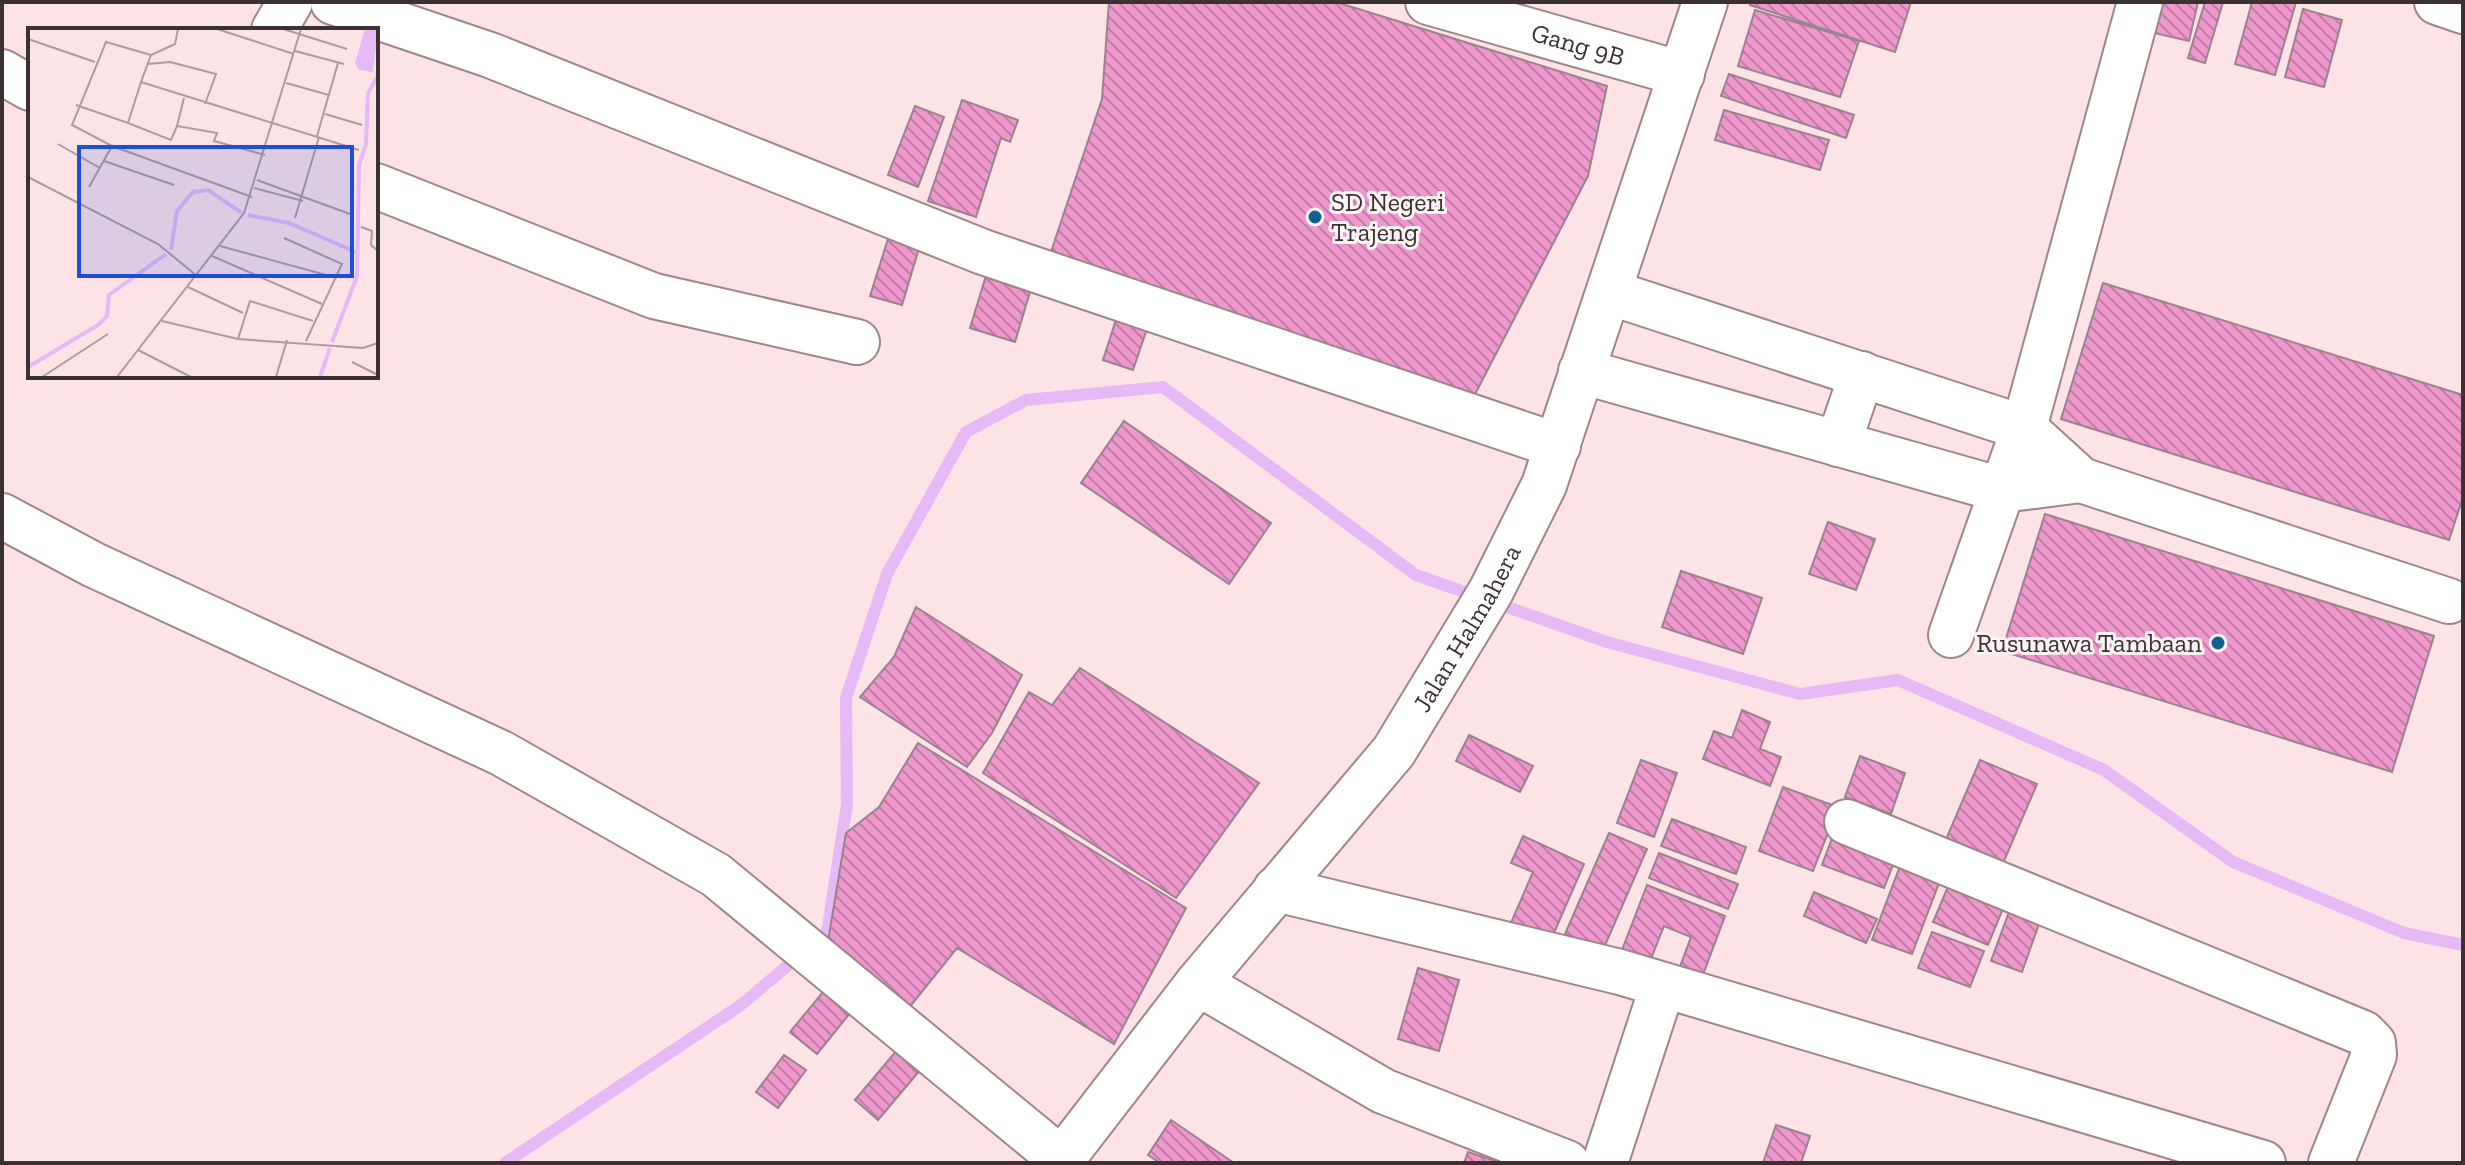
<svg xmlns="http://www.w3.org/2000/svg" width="2465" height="1165" font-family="'Zilla Slab',serif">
<defs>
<pattern id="building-back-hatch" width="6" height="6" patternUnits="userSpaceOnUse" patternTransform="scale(2)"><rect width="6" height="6" fill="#ee98cd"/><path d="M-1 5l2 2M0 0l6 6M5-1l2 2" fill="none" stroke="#c27da7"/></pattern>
</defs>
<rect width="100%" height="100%" fill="#fde2e6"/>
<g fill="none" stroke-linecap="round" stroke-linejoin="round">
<path stroke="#e7b9f6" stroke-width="12" d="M814 944 827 933 847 804 846 698 887 574 966 432 1026 400 1163 387 1416 575 1607 642 1800 694 1898 680 2104 770 2233 862 2404 933 2463 945
M505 1163 741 1005 799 956"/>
</g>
<path fill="url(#building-back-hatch)" stroke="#98838f" stroke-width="2" d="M1109 2H1336L1607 86 1588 176 1472 400 1049 258 1102 99Z
M1751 2H1911L1895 52 1750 5Z
M2153 2H2198L2189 41 2146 31Z
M2205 2H2223L2205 63 2188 58Z
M2252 2H2296L2275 75 2235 64Z
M2303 9 2342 20 2324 87 2285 77Z
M1755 10 1859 41 1840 97 1738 66Z
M1729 74 1854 115 1846 138 1721 96Z
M962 100 1018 120 1010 142 1001 138 976 217 928 201Z
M915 106 944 117 918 187 888 175Z
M1724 110 1829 140 1820 170 1715 140Z
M892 226 923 235 902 305 870 296Z
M988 269 1033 282 1015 342 970 328Z
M2103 283 2463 395V497L2449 540 2061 419Z
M1119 310 1150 320 1133 370 1103 360Z
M1124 421 1271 523 1229 584 1081 483Z
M2045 514 2434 636 2392 772 2002 651Z
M1828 522 1875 539 1856 590 1809 574Z
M1681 571 1762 598 1743 654 1662 627Z
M916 607 1022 675 992 733 967 767 860 697 894 657Z
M1080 668 1259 783 1176 898 983 773 1029 692 1052 705Z
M1742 710 1770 722 1760 749 1781 757 1770 786 1703 759 1714 731 1732 738Z
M1469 735 1533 766 1520 792 1456 761Z
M918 743 1186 908 1114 1044 957 948 908 1009 828 941 846 833 879 807Z
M1860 756 1905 773 1891 814 1845 797Z
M1641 760 1677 773 1654 837 1617 823Z
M1980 760 2037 784 2001 868 1944 844Z
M1783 787 1838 807 1813 871 1759 851Z
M1672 819 1746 847 1736 874 1661 846Z
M1609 833 1647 849 1603 950 1565 934Z
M1834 833 1896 857 1884 888 1822 865Z
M1523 836 1584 864 1547 949 1507 932 1533 872 1511 863Z
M1659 853 1738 884 1728 909 1649 878Z
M1902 861 1942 875 1912 954 1872 940Z
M1949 884 2004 906 1988 945 1933 922Z
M1647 885 1725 916 1698 988 1675 980 1691 937 1664 926 1645 974 1617 963Z
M1814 892 1877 919 1866 943 1804 916Z
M2010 909 2040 921 2022 972 1991 961Z
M1932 932 1984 951 1970 987 1918 968Z
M1418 968 1459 980 1439 1051 1398 1039Z
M828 986 855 1007 817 1054 790 1032Z
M898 1049 921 1069 878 1120 855 1100Z
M784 1055 806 1070 778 1108 756 1092Z
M1171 1120 1234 1163H1160L1148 1155Z
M1776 1125 1810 1136 1801 1163H1763Z
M1468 1152 1502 1163H1464Z"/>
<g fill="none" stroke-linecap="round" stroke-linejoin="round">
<g stroke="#9e8589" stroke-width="48">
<g id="street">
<path d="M333 2 490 55 983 252 1558 446"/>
<path id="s1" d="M1428 2 1682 74"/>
<path d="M2437 2 2463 11"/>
<path d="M274 30 290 2"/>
<path d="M2 72 30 88"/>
<path d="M376 186 654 296 857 342"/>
<path d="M1609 292 2024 428 2081 480 2449 601"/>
<path d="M1581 371 2002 490 2081 480"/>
<path d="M1838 444 1862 374"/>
<path d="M2 516 94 565 501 753 716 875 1062 1160"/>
<path d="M1951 635 2024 428 2140 2"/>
<path d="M1847 822 2363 1033 2373 1043 2374 1055 2331 1163"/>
<path d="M1276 889 1620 972 2263 1163"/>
<path d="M1198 983 1383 1091 1567 1163"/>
<path d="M1605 1163 1663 985"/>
</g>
</g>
<g stroke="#9e8589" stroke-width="48">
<g id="secondary">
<path id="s2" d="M1059 1163 1198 983 1394 751 1491 591 1544 485 1705 2"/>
</g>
</g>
<use href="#street" stroke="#fff" stroke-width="44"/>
<use href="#secondary" stroke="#fff" stroke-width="44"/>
</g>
<g fill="#116092" stroke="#fff4f5" stroke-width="3">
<circle cx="1315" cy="217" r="8"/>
<circle cx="2218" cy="643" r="8"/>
</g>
<g text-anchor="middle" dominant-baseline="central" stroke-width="6" stroke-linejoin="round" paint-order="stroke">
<g font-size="26" fill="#3b3132" stroke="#fff4f5">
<text stroke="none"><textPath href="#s1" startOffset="156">Gang 9B</textPath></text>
<text stroke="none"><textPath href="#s2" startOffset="674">Jalan Halmahera</textPath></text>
</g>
<g font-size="26" fill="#3b3132" stroke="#fff4f5" text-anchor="start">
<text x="1331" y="202">SD Negeri<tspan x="1331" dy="30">Trajeng</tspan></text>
<text x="2202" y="643" text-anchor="end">Rusunawa Tambaan</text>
</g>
</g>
<g transform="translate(28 28)">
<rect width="350" height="350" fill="#fde2e6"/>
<path d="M337 1H350L345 44 331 42 327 35Z" fill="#e7b9f6"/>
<path fill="none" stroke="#e7b9f6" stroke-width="4" d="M220 187 261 195 330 225M143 222 149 183 165 164 180 162 214 185M304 314 329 248 331 137 338 116 340 65 350 48M0 339 70 297 79 288 81 267 138 226M292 349 302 320"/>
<path fill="none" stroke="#af9b9e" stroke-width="2" d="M189 1 266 26M255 1 319 21M0 11 67 34M267 23 316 36M123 27 78 14 44 97 84 118 224 169M120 36 142 34 188 46 177 76M113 54 123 27 147 16 150 1M258 55 301 67M156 70 149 98 189 105 186 113 237 127M48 77 100 95 113 54 331 122M297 86 334 97M100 95 143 112 149 98M289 108 310 35M30 116 72 140M76 133 146 157M0 149 130 216 169 248M229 152 322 186M61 159 84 118M226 160 275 173M267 190 291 109M333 199 344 203 343 217 350 223M256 210 314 236 278 313M192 218 309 250M184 228 294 276M160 259 215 285M134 293 210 311 335 320 350 315M210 311 222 273 285 293M110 322 163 349M324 334 350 347M14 349 80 306M89 349 216 185 273 1M248 349 259 312"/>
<path fill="#1d4ed8" fill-opacity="0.15" stroke="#1d4ed8" stroke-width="4" d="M51 119H324V248H51Z"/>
<rect width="350" height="350" fill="none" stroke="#3b3132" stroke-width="4"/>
</g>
<rect width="2465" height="1165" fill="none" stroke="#3b3132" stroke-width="8"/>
</svg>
